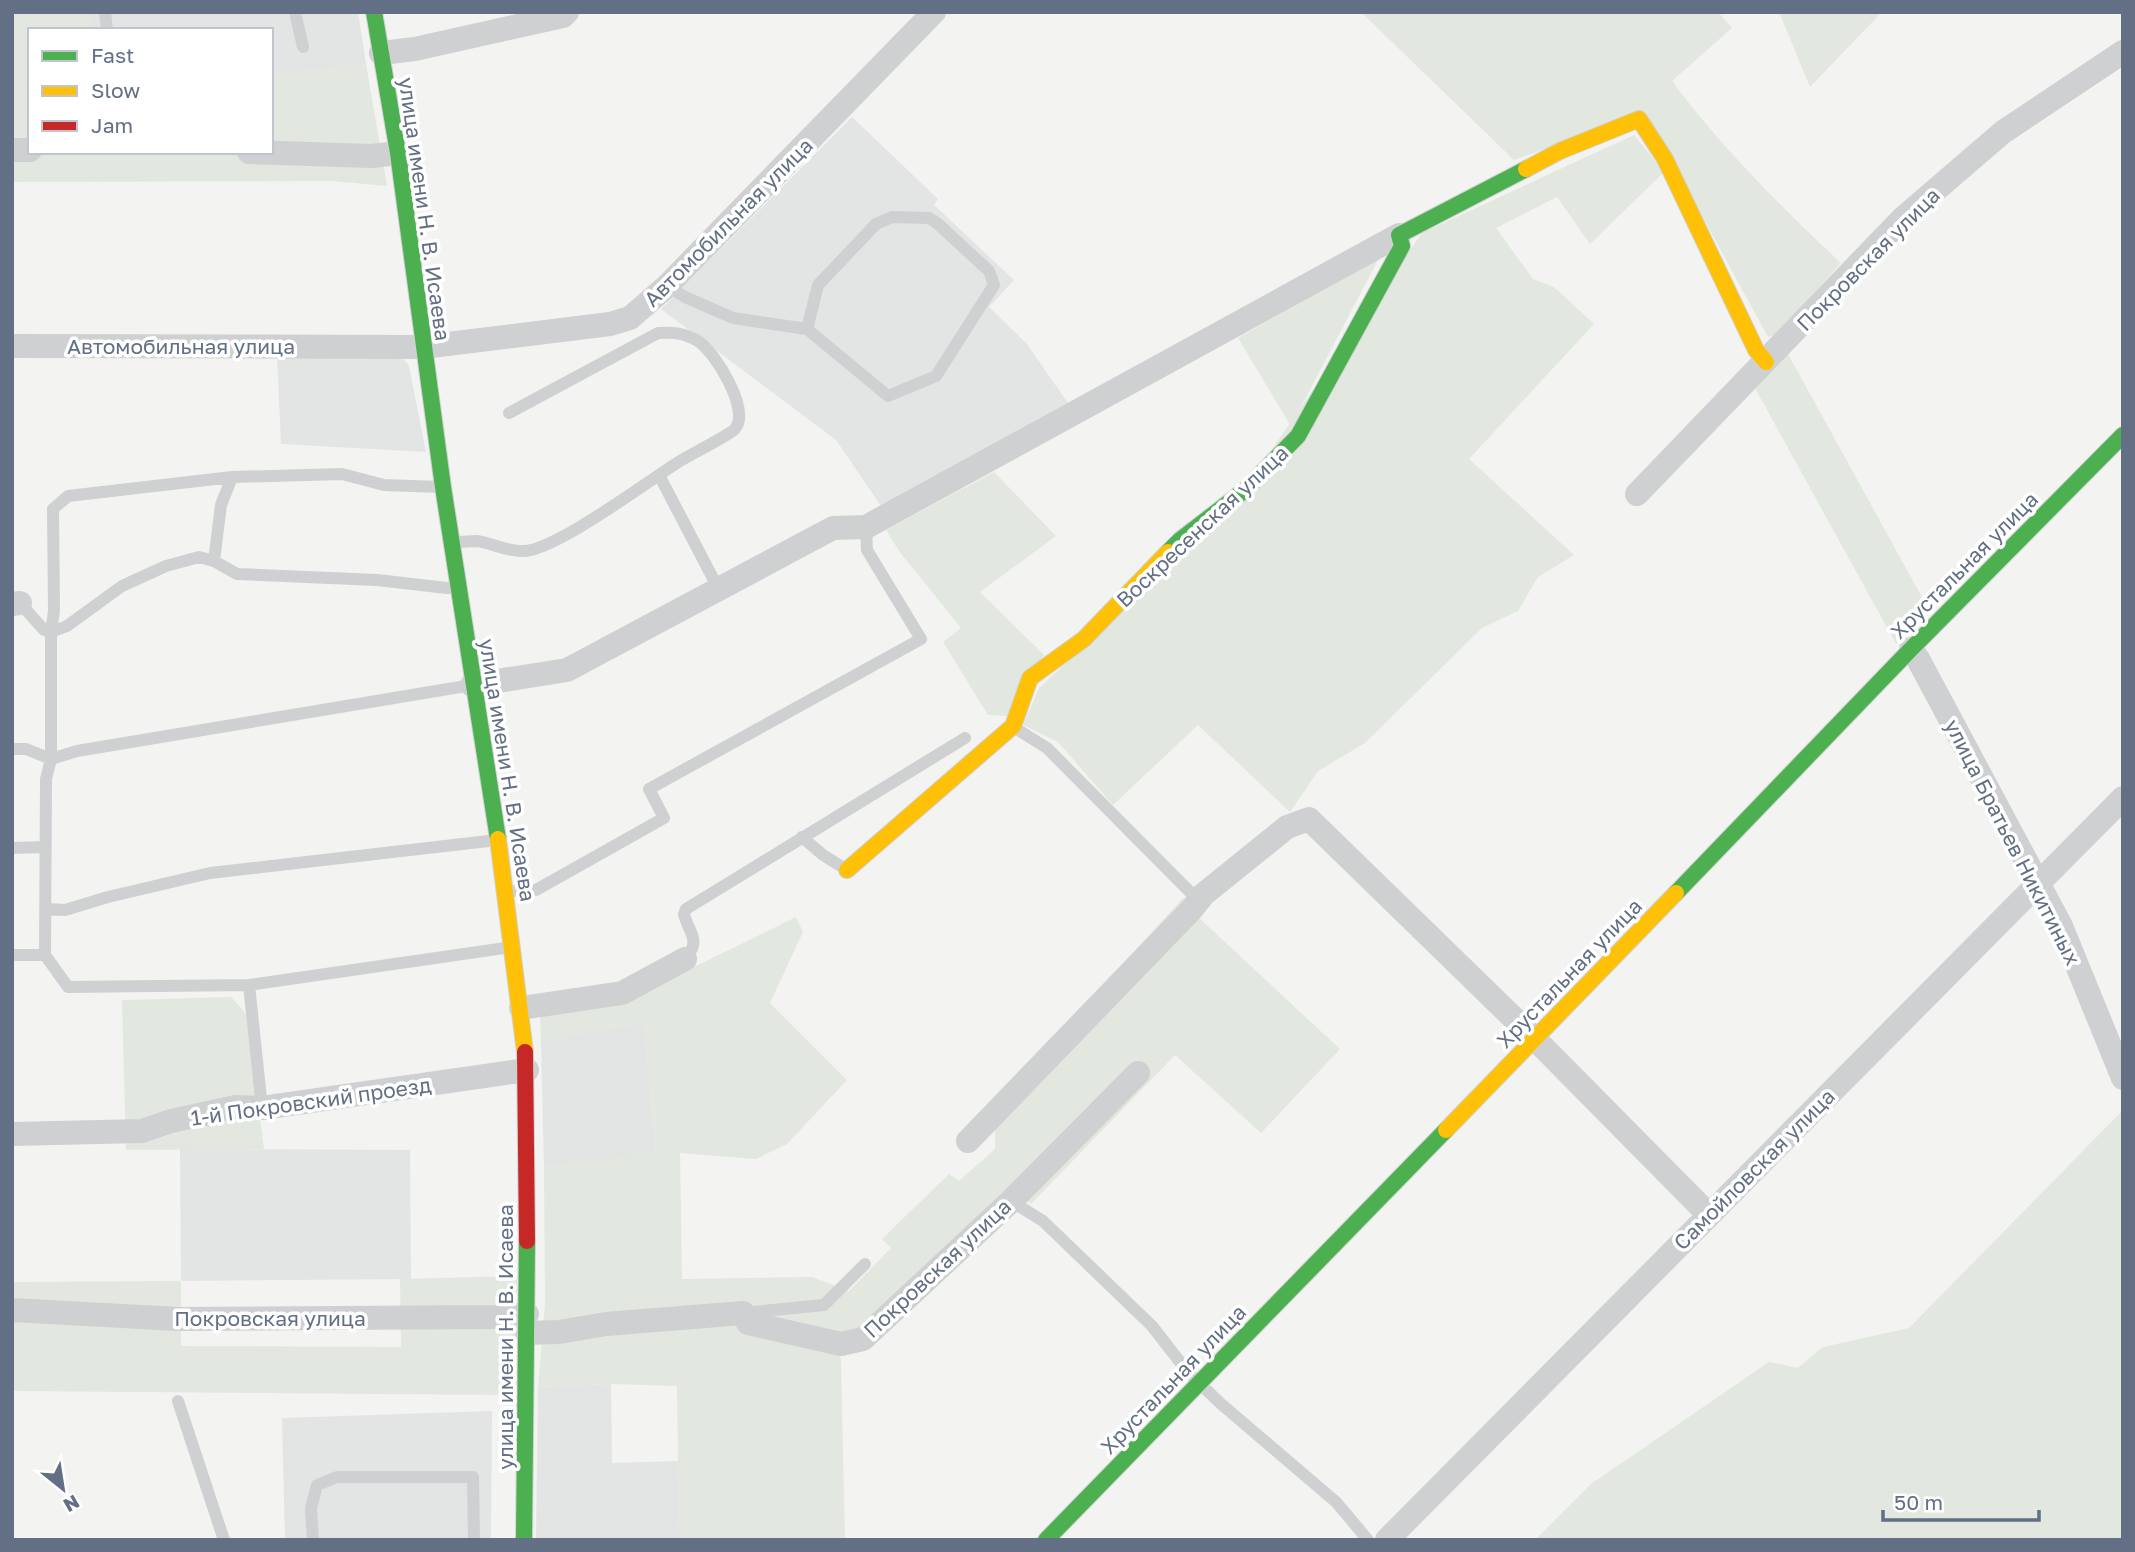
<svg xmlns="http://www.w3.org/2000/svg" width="2135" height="1552" font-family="'Golos Text',sans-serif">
<rect width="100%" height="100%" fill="#f3f4f1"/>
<path fill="#e3e4e4" d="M88 12H358L366 64 271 76V30H92Z
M852 117 938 199 934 205 1014 280 989 307 1027 344 1070 406 881 506 836 440 661 309Z
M399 354 409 366 426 452 281 444 277 355Z
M644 1022 656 1151 544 1167 541 1041Z
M180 1149 410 1150 411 1279 181 1281Z
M611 1384 612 1463 678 1461 679 1540H536L538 1387Z
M492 1411 491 1540H285L282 1418Z"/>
<path fill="#e2e7df" d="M12 12H88L92 30H30V152H271V76L366 64 387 186 332 181 12 182Z
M1361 12H1718L1732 28 1672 81C1722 148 1780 206 1841 263L1777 335 1768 337 1646 113 1514 160Z
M1779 12H1882L1810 87Z
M1634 135 1664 172 1590 244 1557 197 1496 228 1533 279 1554 287 1594 324 1469 459 1574 555 1538 577 1518 611 1482 628 1365 743 1318 771 1290 812 1198 725 1113 805 1058 742 1023 725 1039 688 1227 514 1422 233Z
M1379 258 1291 426 1238 338Z
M1788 354 1929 610 1896 644 1755 388Z
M994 472 1056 536 980 592 1044 655 1007 716 988 715 943 642 961 628 899 551 886 530Z
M1183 898 1197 916 1340 1049 1261 1133 1175 1055 1031 1204 1010 1189 887 1305 855 1330 838 1332 841 1362 845 1540H679L677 1386 611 1384 538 1387 545 1305 544 1167 656 1150 644 1022 541 1041 540 1016 627 1000 796 917 803 932 770 1003 847 1080 787 1144 756 1159 680 1153 682 1279 812 1277 849 1291 891 1248 882 1239 949 1174 959 1181 995 1149 996 1103Z
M231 997 246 1014 264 1149 126 1150 122 1000Z
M2123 1110V1540H1535L1591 1484 1769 1362 1798 1368 1823 1347 1909 1328Z
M517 1276 514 1395 12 1391V1282L181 1281V1346L401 1347 400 1279Z"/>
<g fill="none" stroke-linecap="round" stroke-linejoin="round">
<g stroke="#ced1d1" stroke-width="18">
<path id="fast" d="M374 12 398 153 443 487 498 839
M1168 552 1180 540 1245 490 1298 436 1402 246 1399 235 1526 169
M1676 893 1911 649 2123 435
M524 1540 527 1241
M1046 1540 1446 1130"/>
</g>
<g stroke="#ced1d1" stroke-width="18">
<path id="slow" d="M1526 169 1560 151 1639 119 1665 159 1756 350 1766 362
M498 839 525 1052
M847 870 1013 726 1030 678 1084 639 1168 552
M1446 1130 1676 893"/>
</g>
<g stroke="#ced1d1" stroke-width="18">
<path id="jam" d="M525 1052 527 1241"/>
</g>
<path stroke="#cfd0d1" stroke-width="12" d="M105 12 107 30
M295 12 303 47
M667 286 685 297 733 318 807 329 888 396 936 376 994 285 989 271 937 223 929 218 892 217 876 224 818 285 807 329
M659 475 718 588
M455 542C462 542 470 541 477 541 492 543 508 552 523 551 555 551 648 481 680 461 691 454 728 436 735 429 751 410 715 352 698 341 684 333 674 332 658 333L509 413
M214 561 221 505 232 477
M20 603 44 630 51 632V759L46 779 45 955 68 987 249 985 262 1108
M51 632 54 611 53 509 68 496 232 477 342 474 384 485 440 487
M51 632 67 626 122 586 166 566 199 557 214 561 237 574 377 580 447 588H457
M1015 728 1047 748 1190 892 1204 894
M12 749H26L51 759 77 751 472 685
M802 837 823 855 847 870
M12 848 45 847
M507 891 536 890 664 818 649 789 921 639 867 550 866 527
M47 909 65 910 108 897 210 873 497 840
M12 955H45
M685 959C702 940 689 934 684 914L686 909 965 738
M249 985 512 947
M1011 1201 1043 1221 1152 1326 1187 1371 1220 1403 1336 1502 1368 1540
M743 1313 824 1305 865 1264
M178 1401 224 1540
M313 1540 311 1508 317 1485 337 1477H473L474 1540"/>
<path stroke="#cfd0d1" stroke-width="24" d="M381 53 415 49 563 16 567 12
M12 150H30
M249 152 372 156 398 153
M12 346 423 347 610 324 630 318 667 286 934 12
M1637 494 1903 218 2003 132 2123 52
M12 604 20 603
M1911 649 1918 659 2061 926 2123 1078
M472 685 567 670 833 528 866 527 1399 235
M521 1008 622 993 685 959
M12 1134 142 1131 171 1121 236 1107 262 1108 527 1070
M968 1141 1191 910 1204 894 1287 827 1309 819 1535 1039 1709 1215
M12 1310 178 1319 496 1317 527 1314
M527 1333 559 1332 606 1324 743 1313 748 1323 841 1344 863 1339 1011 1201 1138 1073
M1387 1540 2123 798"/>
<use href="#fast" stroke="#4caf50" stroke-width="16"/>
<use href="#slow" stroke="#ffc107" stroke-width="16"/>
<use href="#jam" stroke="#c62828" stroke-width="16"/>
</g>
<g text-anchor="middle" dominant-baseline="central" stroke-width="7" stroke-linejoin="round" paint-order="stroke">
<g font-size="21" fill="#626f84" stroke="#fff">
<text transform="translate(425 209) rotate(82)">улица имени Н. В. Исаева</text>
<text transform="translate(728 222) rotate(-45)">Автомобильная улица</text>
<text transform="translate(1868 259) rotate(-45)">Покровская улица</text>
<text x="181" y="346">Автомобильная улица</text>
<text transform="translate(1202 526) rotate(-43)">Воскресенская улица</text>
<text transform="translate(1964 565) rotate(-45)">Хрустальная улица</text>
<text transform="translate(508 770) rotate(81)">улица имени Н. В. Исаева</text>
<text transform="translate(2013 842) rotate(63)">улица Братьев Никитиных</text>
<text transform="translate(1569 973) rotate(-46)">Хрустальная улица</text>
<text transform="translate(311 1101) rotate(-8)">1-й Покровский проезд</text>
<text transform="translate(1754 1169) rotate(-45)">Самойловская улица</text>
<text transform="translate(937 1268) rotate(-43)">Покровская улица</text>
<text x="270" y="1318">Покровская улица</text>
<text transform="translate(505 1337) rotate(-90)">улица имени Н. В. Исаева</text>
<text transform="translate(1173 1379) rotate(-46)">Хрустальная улица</text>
</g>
</g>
<rect width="2135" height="1552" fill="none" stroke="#626f84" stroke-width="28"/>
<rect x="28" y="28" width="245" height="126" fill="#ffffff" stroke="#c0c5ce" stroke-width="2"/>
<rect x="42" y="51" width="35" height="10" fill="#4caf50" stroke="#c0c5ce" stroke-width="2"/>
<text x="91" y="63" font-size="21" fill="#626f84">Fast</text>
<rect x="42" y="86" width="35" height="10" fill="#ffc107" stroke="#c0c5ce" stroke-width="2"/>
<text x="91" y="98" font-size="21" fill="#626f84">Slow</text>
<rect x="42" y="121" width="35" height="10" fill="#c62828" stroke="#c0c5ce" stroke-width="2"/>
<text x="91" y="133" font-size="21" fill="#626f84">Jam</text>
<g transform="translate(63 1489) rotate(150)" stroke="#ffffff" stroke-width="5" paint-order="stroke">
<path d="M0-5L12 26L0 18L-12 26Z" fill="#626f84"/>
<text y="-10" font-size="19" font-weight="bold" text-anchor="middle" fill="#626f84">N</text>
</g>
<path d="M1883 1510v10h156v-10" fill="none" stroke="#626f84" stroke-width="3.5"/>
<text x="1894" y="1510" font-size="21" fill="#626f84" stroke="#ffffff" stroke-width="5" paint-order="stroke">50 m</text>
</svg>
